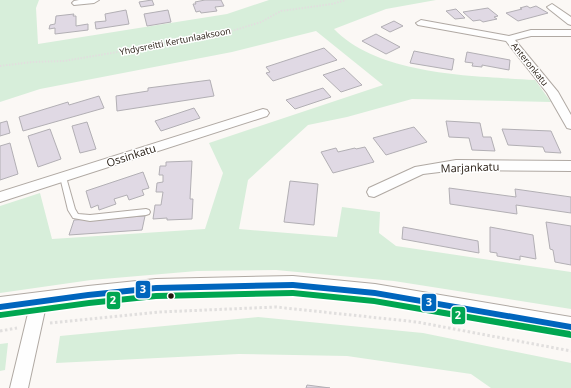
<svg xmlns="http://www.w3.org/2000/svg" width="571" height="388" font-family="'Open Sans',sans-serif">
<rect width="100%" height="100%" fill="#fbf8f5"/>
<path fill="#d7eeda" d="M0 0H39L36 8 38 44 227 14 269 0H436L386 9 334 29C379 76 475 76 535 80L551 102 412 99 347 117 308 125 248 180 239 229 337 237 342 207 380 212 379 233 396 246 571 272V309L394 281 276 270 197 271 91 280 0 293V206L40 193 52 239 205 229 223 173 209 143 383 85 316 31 232 52 40 89 0 102Z
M258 317 423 333 571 363V388H491L471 374 347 356 239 354 56 363 60 336Z
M8 343 5 370 0 371V344Z"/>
<path fill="#e0d9e4" stroke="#b2afb4" d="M152 0 154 5 141 7 139 2Z
M205 0H221L224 6 215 7 217 11 201 13 200 11 196 12 193 4H196L195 2Z
M527 6 530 8 536 6 548 13 518 21 506 13 522 9 520 8Z
M488 8 498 16 494 17 497 19 483 22 480 20 473 21 463 12Z
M456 9 465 18 455 19 446 11Z
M126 10 129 24 96 29 95 22 106 21 105 14Z
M168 10 171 22 147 26 144 14Z
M74 14 73 16H76V26L88 24V30L55 34V28L49 29 50 25 55 24 56 16Z
M394 21 403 26 390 32 381 27Z
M376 34 400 47 386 54 362 41Z
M324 48 337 60 273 81 266 73 270 72 266 67Z
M414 51 454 59 452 70 410 63Z
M467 52 510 60 509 70 482 65V67L472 66 473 63 465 62Z
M344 68 362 85 341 92 323 75Z
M210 80 214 96 117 111 116 96 148 91V88Z
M323 88 331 97 295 109 286 100Z
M99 96 104 108 23 131 19 117 68 102 69 105Z
M194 108 200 118 161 131 155 121Z
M7 121 10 133 0 136V123Z
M446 121 480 123 483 137H491L495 151 472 150 469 138 449 137Z
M87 122 96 149 80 153 72 126Z
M414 127 427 142 386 155 373 138Z
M50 129 61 159 38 167 28 136Z
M502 129 551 131 561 153 545 152 543 147 508 145Z
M10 143 18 174 0 180V146Z
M365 147 374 162 333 173 321 152 336 148 338 152 355 148 356 149Z
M192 161 190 199H193L192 219 167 220V218L153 219 155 205H161L163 192H156L157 183 163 182V175H159L160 166H166V162Z
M143 172 149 188 142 190 144 195 129 200 127 195 114 199 116 204 99 210 98 205 91 208 86 191Z
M290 181 318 184 314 225 284 222Z
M449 188 516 197 515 189 571 197V213L516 205 517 214 450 204Z
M145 216 142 230 69 235 74 220Z
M546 222 571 226V265L555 262 553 250 550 249Z
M403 227 478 241 479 253 402 239Z
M490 227 533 235 536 259 520 256V260L497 256V253L490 252Z
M307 385 330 388H306Z"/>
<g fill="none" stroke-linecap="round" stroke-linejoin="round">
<g stroke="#b0a9a3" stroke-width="2">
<path id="service" d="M61 175H63L66 177 75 209 78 214 90 215 146 209 149 210 150 212 149 214 146 215 90 221 73 218 68 210 60 177Z"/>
</g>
<g stroke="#b0a9a3" stroke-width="2">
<path id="minor" d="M79 0H99L94 3 74 5 72 3 74 1Z
M552 4 571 17V25L568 24 549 9 547 7Z
M421 20 509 36 531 30H571V36H531L515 40 558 92 571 115V129L567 128 547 93 506 41 418 25 416 23Z
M263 109 267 110 269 113 267 116 0 202V192Z
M456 160 571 161V171L456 170 423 174 374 197 369 196 367 192 369 188 415 167Z
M39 294 45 296 47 301 28 388H10L31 301 33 296Z"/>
</g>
<g stroke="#b0a9a3" stroke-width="2">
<path id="tertiary" d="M293 276 375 284 571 317V337L375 302 293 294 156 297 88 304 0 317V297L88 286 156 279Z"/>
</g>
<path stroke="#e1dfde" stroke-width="2" stroke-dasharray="1.5 1.5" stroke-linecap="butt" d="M0 66 32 62 64 61 219 35 261 22 281 11 332 4 346 0"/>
<path stroke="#e1dfde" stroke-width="3" stroke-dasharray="2.5 2.5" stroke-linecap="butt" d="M50 323 159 312 276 307 417 322 571 351
M0 331 17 328"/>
<use href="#service" fill="#fefefe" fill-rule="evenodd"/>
<use href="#minor" fill="#fefefe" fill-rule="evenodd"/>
<use href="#tertiary" fill="#fefefe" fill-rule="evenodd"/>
<g stroke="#fff" stroke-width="3">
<path id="bus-1" d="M293 282 375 290 571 324V330L375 296 293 288 156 291 88 298 0 310V304L88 292 156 285Z"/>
</g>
<g stroke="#fff" stroke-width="3">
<path id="bus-2" d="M293 290 374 298 570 331 571 332V338L374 304 293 296 156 299 89 306 0 318V312H1L89 300 156 293Z"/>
</g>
<use href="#bus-1" fill="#0065bd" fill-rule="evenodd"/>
<use href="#bus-2" fill="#00a651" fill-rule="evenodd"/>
</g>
<circle fill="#22180e" stroke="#fff" stroke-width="1.5" cx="171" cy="296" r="3.5"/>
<g text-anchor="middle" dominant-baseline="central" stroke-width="3" stroke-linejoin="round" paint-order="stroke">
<g font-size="9" fill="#22180e" stroke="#fff">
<text transform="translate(175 41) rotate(-11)">Yhdysreitti Kertunlaaksoon</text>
<text transform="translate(530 64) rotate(51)">Anteronkatu</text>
</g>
<g font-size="11" fill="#22180e" stroke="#fff">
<text transform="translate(131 155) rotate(-18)">Ossinkatu</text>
<text transform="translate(470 167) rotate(-2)">Marjankatu</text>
</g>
</g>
<g stroke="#fff" stroke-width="1.5">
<rect x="135" y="280" width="16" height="19" rx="4" fill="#0065bd"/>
<rect x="106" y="291" width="15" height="19" rx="4" fill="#00a651"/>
<rect x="421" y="293" width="16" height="19" rx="4" fill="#0065bd"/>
<rect x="451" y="306" width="15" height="19" rx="4" fill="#00a651"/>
</g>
<g font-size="11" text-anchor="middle" font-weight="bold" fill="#fff">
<text x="143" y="293">3</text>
<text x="113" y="304">2</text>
<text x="429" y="306">3</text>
<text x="458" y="319">2</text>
</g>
</svg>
